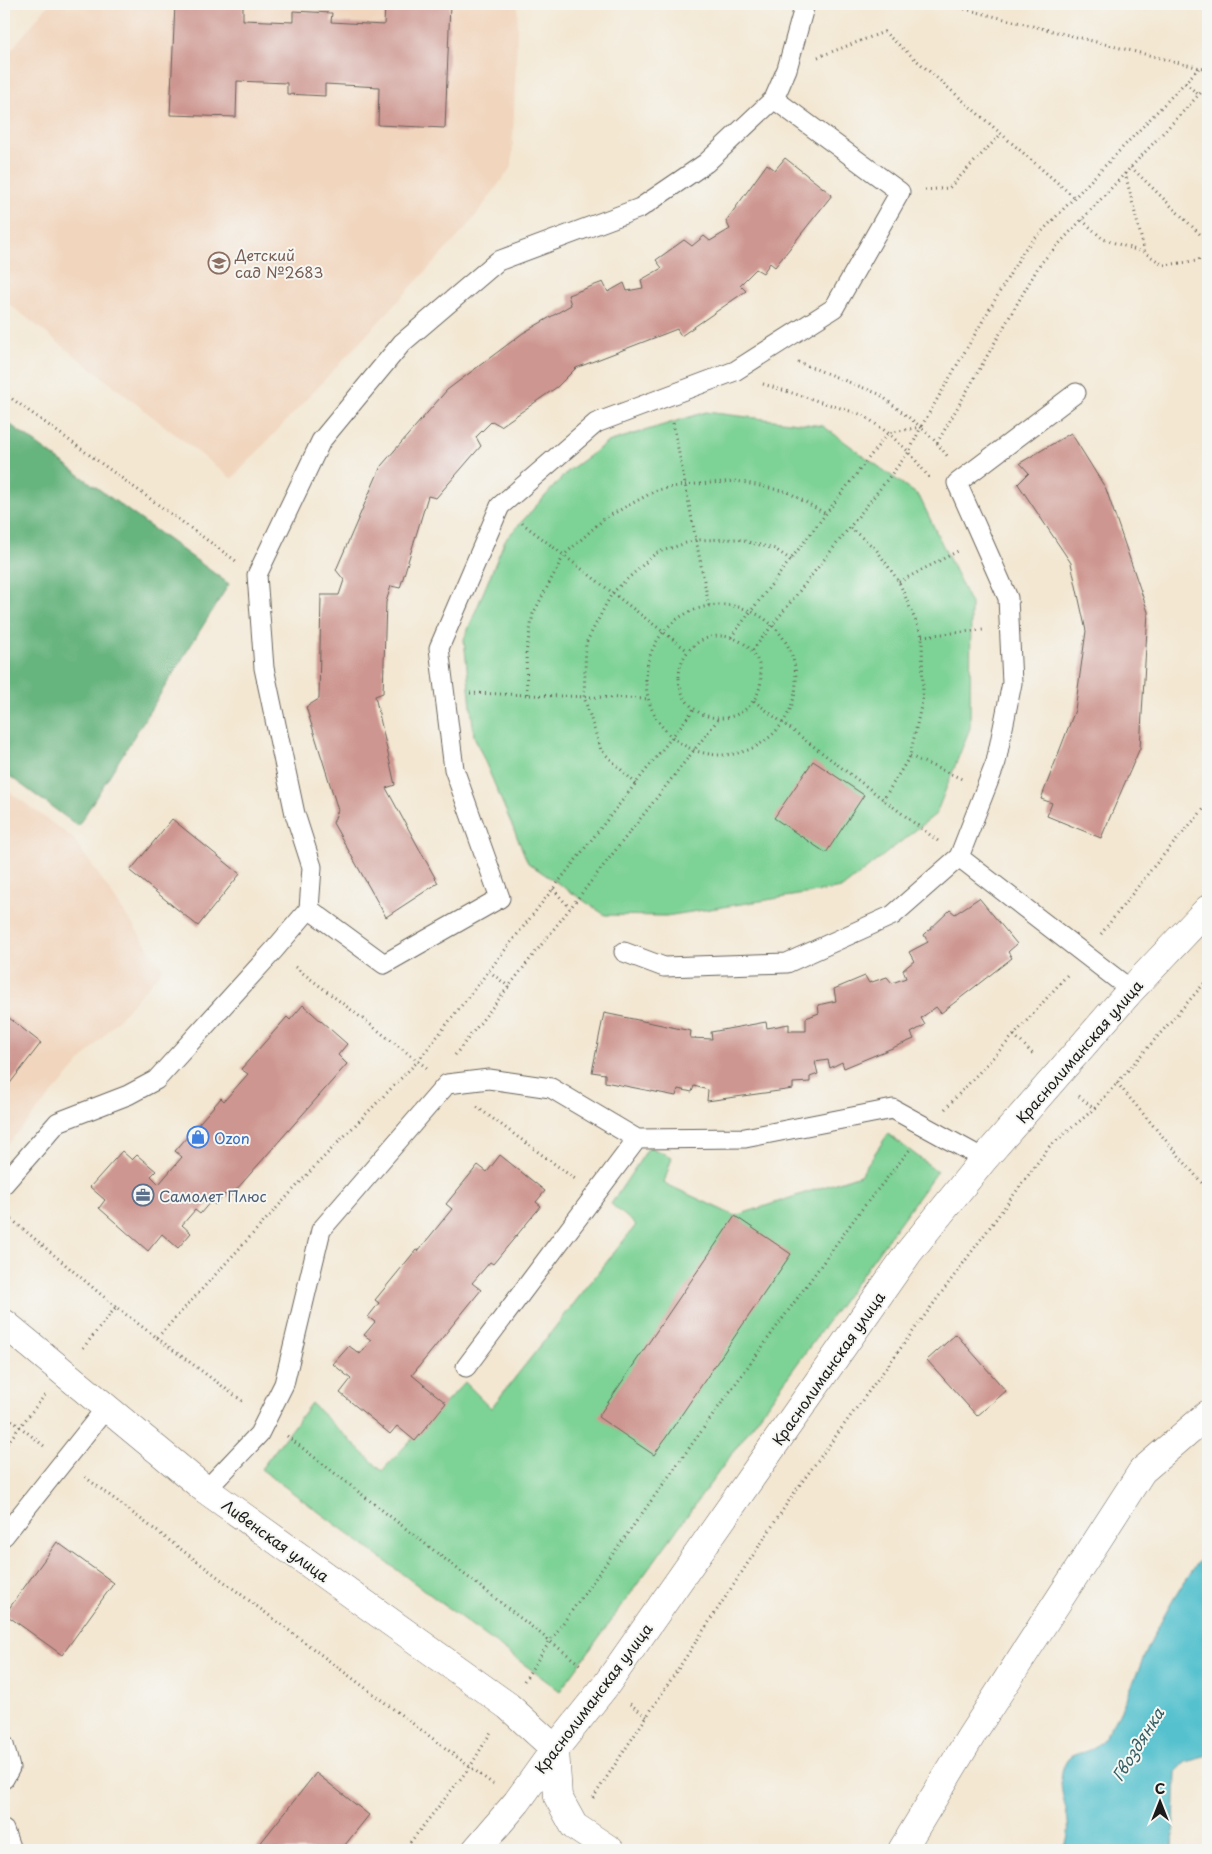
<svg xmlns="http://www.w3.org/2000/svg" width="1212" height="1854" font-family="'Playpen Sans',sans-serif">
<rect width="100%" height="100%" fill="#f6f6f2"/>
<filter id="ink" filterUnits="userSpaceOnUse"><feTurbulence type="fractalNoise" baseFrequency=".02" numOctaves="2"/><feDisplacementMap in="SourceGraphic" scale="10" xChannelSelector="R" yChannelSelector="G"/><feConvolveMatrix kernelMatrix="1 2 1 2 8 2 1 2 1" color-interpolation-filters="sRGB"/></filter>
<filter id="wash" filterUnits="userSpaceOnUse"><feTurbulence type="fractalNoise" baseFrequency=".0096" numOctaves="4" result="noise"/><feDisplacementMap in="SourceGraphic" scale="20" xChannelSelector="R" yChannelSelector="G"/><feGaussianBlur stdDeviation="1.12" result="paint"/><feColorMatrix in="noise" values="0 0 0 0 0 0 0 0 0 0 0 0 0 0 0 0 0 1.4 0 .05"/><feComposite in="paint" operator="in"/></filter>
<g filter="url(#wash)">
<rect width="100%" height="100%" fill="#f3e7d2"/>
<path fill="#f1d5bd" d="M49 4H518L512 166 468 226 232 479 4 300V59Z
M4 788 74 839 163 969 4 1148Z"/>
<path fill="#7dd295" stroke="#4c7758" d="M706 412 823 426 919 496 971 604 970 728 936 814 842 888 666 916 605 915 528 863 474 736 464 639 505 540 568 471 608 442Z
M888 1134 937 1171 560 1691 261 1469 311 1403 382 1471 465 1382 491 1408 636 1225 611 1204 649 1147 672 1157 664 1183 735 1216 860 1175Z"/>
<path fill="#66b47e" stroke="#41684d" d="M4 420 229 584 78 826 4 772Z"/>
<path fill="#55c1ce" stroke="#386e75" d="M1208 1550V1756L1186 1762 1176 1772 1173 1850H1063C1080 1821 1050 1790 1066 1762 1071 1753 1081 1754 1089 1750 1097 1746 1103 1740 1108 1732 1123 1710 1133 1682 1144 1657 1161 1619 1181 1582 1208 1550Z"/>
<g id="blocks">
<path fill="#ce9690" d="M175 4H243V20L293 22V11L332 13 331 22 384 25 385 4H450L445 128 378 125 379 87 325 84V96L287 94V83L237 81 236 117 170 115Z
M785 158 832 195 775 267 770 263 763 273 756 269 740 285 746 291 681 336 677 329 576 368 557 387 501 426 492 421 476 437 481 446 436 498 428 496 400 588 391 586 386 602 383 693 375 696 395 785 386 788 438 883 386 917 333 823 338 810 306 707 319 699 321 595H339L344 580 336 570 381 466 447 390 523 333 571 305 568 295 603 282 608 292 624 283 627 291 643 288 641 280 662 268 656 260 684 240 692 246 704 236 710 241 730 229 726 221 767 164 775 170Z
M1071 433 1106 489 1148 612 1140 748 1101 838 1047 816 1052 803 1041 799 1075 710 1086 631 1071 563 1018 484 1029 473 1020 463Z
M813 761 864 795 826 853 774 818Z
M172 819 240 874 198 926 130 871Z
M979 898 1017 944 1008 952 1012 958 941 1013 936 1007 921 1018 925 1025 911 1033 914 1039 844 1068 842 1062 830 1068 828 1060 815 1062 818 1074 810 1077V1082L793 1083V1089L707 1101 708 1090 694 1086 692 1092 678 1089 676 1096 605 1082V1074L592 1072 604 1013 691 1031 690 1038 712 1039 711 1032 766 1022 767 1028 789 1024V1031H806V1018L819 1013 818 1005 836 1001 834 989 865 976 869 983 887 977 892 983 906 978 903 970 914 961 909 952 928 942 924 935 950 910 955 914Z
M303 1005 347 1044 338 1055 347 1064 229 1198 225 1194 215 1205 211 1201 200 1214 195 1210 182 1225 191 1233 178 1248 162 1234 148 1251 99 1208 105 1200 90 1187 122 1151 132 1160 137 1155 156 1171 151 1176 159 1184 182 1157 175 1151 221 1098 224 1101 248 1074 241 1069 287 1017 290 1020Z
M4 1014 41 1043 4 1091Z
M500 1155 545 1191 536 1202 541 1206 493 1264 490 1262 472 1283 481 1290 412 1375 446 1403 415 1441 397 1426 390 1434 340 1393 351 1379 333 1364 349 1346 360 1354 371 1340 364 1335 375 1322 368 1317 379 1303 375 1300 416 1250 418 1251 452 1209 446 1204 478 1165 487 1172Z
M735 1216 791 1254 654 1455 598 1417Z
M956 1334 1006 1391 977 1416 927 1360Z
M57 1542 114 1583 62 1655 5 1614Z
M316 1773 369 1815 341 1850H255Z"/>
</g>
</g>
<g filter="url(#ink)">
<use href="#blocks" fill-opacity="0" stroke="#67635c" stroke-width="1"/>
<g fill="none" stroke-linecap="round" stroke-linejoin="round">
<g stroke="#67635c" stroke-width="21">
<path id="service" d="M1076 393 957 483 1008 598 1012 683 996 762 959 857 1131 990
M309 909 384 964 500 898 454 769 439 648 500 506 596 423 735 371 834 308 900 192 774 99
M624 952 664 967 787 963 893 915 959 857
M4 1184 58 1122 128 1095 156 1080 274 950 309 909 312 867 295 814 264 668 257 575 321 441 402 343 498 261 640 208 706 163 774 99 787 69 805 4
M466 1367 637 1139
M206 1490 259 1434 284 1384 321 1230 447 1084 489 1079 551 1088 637 1139 745 1138 893 1109 984 1159
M4 1536 106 1408
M4 1745 10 1768 4 1779
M4 1830 11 1850"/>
</g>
<g stroke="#67635c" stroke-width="29">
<path id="minor" d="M4 1323 206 1490 508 1706 555 1749 558 1797 574 1826 610 1850
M476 1850 517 1802 555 1749 606 1685 909 1252 984 1159 1131 990 1208 909
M902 1850 971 1736 1142 1471 1208 1414"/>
</g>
<path stroke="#67635c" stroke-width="3" stroke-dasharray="1 4" stroke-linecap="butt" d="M945 4 1208 70
M818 57 884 32 1075 198
M1199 68 1024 250 921 427 937 443 1040 264 1208 85
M1185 83 1199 95
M1131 167 1208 242
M1125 173 1145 253 1164 265 1197 261 1208 254
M925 190 949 188 1001 134
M1082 220 1103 239 1145 253
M798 362 879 394 921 427
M763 384 863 415 888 433 909 452 931 480
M4 393 236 561
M673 423 709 606
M937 443 948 457
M522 523 688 651
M850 528 876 549 899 582 922 636 923 697 910 756 883 800
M899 582 958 551
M646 680a75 75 0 1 1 150 0a75 75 0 1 1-150 0Z
M922 636 983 630
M679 677a41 41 0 1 1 82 0a41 41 0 1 1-82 0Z
M731 637 888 433 921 427 909 452 752 651
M470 693 650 699
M527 694 526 653 533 614 564 555 605 518 657 490 684 485 737 481 788 492 826 514
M754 701 938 841
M910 756 962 779
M636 784 601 750 584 697 586 643 612 593 656 553 695 540 737 539 775 549 791 560
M553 889 570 908
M1101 934 1154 866 1208 804
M295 967 427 1068
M489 971 509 987
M1014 1035 1034 1055
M455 1055 720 717
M1117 1083 1208 1190
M1079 1096 1094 1109
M477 1107 575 1179
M945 1109 1014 1035 1069 973
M4 1213 116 1307
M157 1338 245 1403
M83 1348 116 1307 157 1338 318 1163 418 1061 694 709
M4 1414 44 1446
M287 1436 582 1666
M4 1447 45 1395
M85 1477 493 1784
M524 1681 550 1641 858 1214 911 1148
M630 1704 647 1717
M593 1798 796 1490 1049 1147 1094 1109 1208 979
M404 1850 470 1767 491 1732"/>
<use href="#service" stroke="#fff" stroke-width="19"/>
<use href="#minor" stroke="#fff" stroke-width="28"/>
</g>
</g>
<defs>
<g id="school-ring" transform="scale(1.125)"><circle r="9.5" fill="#f6f6f2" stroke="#8d6e63" stroke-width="1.5"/><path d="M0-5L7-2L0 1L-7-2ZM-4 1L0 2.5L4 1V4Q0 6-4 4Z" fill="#8d6e63"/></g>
<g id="shop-ring" transform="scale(1.125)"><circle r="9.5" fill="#f6f6f2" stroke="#3f7fe0" stroke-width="1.5"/><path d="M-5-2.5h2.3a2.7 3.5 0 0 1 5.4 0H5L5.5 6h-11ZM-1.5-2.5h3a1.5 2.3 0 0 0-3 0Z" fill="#3f7fe0"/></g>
<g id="office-ring" transform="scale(1.125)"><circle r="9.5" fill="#f6f6f2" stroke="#5c6f8a" stroke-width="1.5"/><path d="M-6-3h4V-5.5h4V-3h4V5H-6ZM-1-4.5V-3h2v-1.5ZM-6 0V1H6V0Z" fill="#5c6f8a"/></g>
</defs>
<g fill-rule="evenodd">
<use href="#school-ring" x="219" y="263"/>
<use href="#shop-ring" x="198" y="1137"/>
<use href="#office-ring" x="143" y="1195"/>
</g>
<g text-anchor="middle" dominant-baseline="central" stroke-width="4" stroke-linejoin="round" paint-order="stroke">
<g font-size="15" fill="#785e54" stroke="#f6f6f2" text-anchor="start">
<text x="235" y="254">Детский<tspan x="235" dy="17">сад №2683</tspan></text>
</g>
<g font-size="15" fill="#1c1c1c" stroke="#f6f6f2">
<text transform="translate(1079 1051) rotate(-49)">Краснолиманская улица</text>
<text transform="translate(828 1368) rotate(-55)">Краснолиманская улица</text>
<text transform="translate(276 1540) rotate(36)">Ливенская улица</text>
<text transform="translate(593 1698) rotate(-53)">Краснолиманская улица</text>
</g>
<g font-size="15" fill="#366cbe" stroke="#f6f6f2" text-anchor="start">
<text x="214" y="1137">Ozon</text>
</g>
<g font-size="15" fill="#4e5e75" stroke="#f6f6f2" text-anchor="start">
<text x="159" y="1195">Самолет Плюс</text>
</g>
<g font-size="16" font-style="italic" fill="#335e63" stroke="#f6f6f2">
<text transform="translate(1137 1744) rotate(-58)">Гвоздянка</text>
</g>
</g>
<rect width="1212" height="1854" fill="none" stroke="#f6f6f2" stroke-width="20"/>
<g transform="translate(1160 1802)" stroke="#f6f6f2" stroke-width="4" paint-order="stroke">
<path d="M0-4L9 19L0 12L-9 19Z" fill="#1c1c1c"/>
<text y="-8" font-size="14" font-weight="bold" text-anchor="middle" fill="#1c1c1c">С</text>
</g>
</svg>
